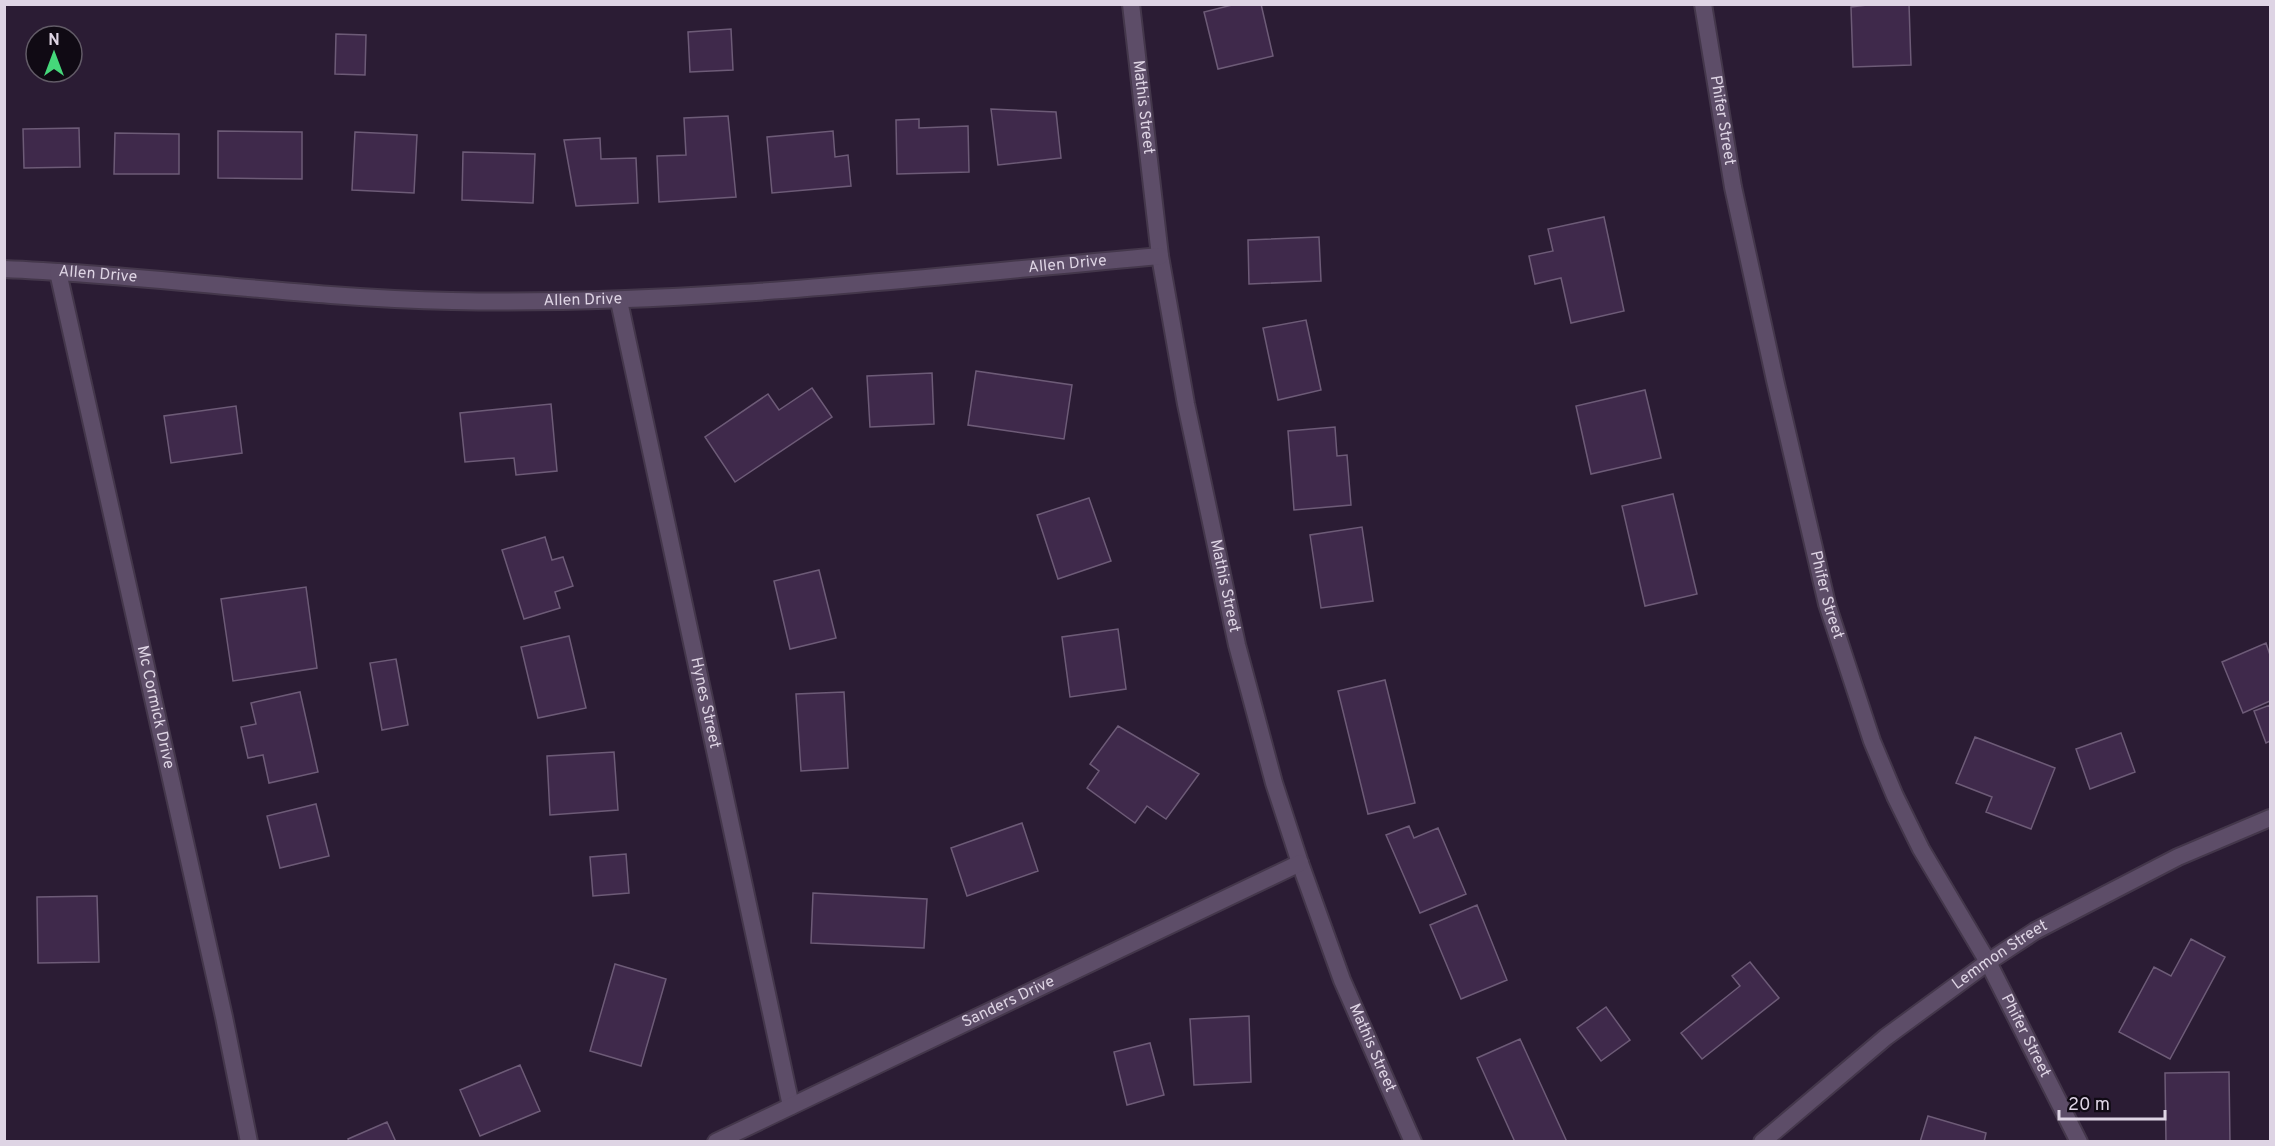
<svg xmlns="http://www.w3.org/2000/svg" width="2275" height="1146" font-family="Overpass,sans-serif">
<rect width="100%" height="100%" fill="#2b1c34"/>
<path fill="#3f294b" stroke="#6d5b77" stroke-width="1.5" d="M1236 4H1261L1273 56 1218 69 1204 12Z
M1875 4H1909L1911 65 1853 67 1851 7Z
M731 29 733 70 690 72 688 32Z
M336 34 366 35 365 75 335 74Z
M991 109 1056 112 1061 158 998 165Z
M728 116 736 197 659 202 657 156 686 155 684 118Z
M919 119V128L968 126 969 172 897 174 896 120Z
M79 128 80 167 24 168 23 129Z
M218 131 302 132V179L218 178Z
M833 131 835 157 848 155 851 186 772 193 767 137Z
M355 132 417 135 414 193 352 190Z
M115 133 179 134V174H114Z
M600 138 601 159 636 158 638 203 576 206 564 140Z
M463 152 535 154 533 203 462 200Z
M1604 217 1624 311 1571 323 1561 278 1535 284 1529 256 1553 251 1548 229Z
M1319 237 1321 281 1249 284 1248 240Z
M1306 320 1321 390 1278 400 1263 328Z
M976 371 1072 385 1064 439 968 425Z
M932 373 934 424 870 427 867 376Z
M812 388 832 417 735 482 705 437 768 394 779 410Z
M1645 390 1661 458 1591 474 1576 406Z
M551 404 557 471 516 475 514 458 465 462 460 413Z
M236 406 242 453 171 463 164 416Z
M1335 427 1337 456 1347 455 1351 505 1294 510 1288 431Z
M1673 494 1697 594 1645 606 1622 506Z
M1089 498 1111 561 1058 579 1037 515Z
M1362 527 1373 601 1321 608 1310 535Z
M545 537 552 560 563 557 573 586 555 592 560 608 524 619 502 550Z
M819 570 836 638 790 649 774 581Z
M306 587 317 668 233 681 221 599Z
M1118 629 1126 689 1070 697 1062 637Z
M569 636 586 708 538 718 521 647Z
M2266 643 2270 655V701L2243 713 2222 662Z
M396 659 408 725 382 730 370 663Z
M1385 680 1415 803 1368 814 1338 691Z
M300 692 318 772 269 783 263 755 248 758 241 727 256 724 251 703Z
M844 692 848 768 801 771 796 694Z
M2270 705V741L2266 743 2254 711Z
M1118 726 1199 774 1166 819 1147 806 1135 823 1087 788 1099 771 1090 764Z
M2121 733 2135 772 2090 789 2076 749Z
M1975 737 2055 768 2031 829 1986 812 1992 797 1956 783Z
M614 752 618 810 550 815 547 756Z
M316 804 329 856 280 868 267 816Z
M1022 823 1038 871 967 896 951 848Z
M1409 826 1414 838 1438 828 1466 894 1420 913 1386 835Z
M626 854 629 893 593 896 590 857Z
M813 893 927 899 924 948 811 943Z
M97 896 99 962 38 963 37 897Z
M1477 905 1507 980 1461 999 1430 925Z
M2191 939 2225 957 2170 1059 2119 1032 2154 967 2171 976Z
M1750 962 1779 998 1702 1059 1681 1033 1740 986 1732 976Z
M615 964 666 979 641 1066 590 1051Z
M1606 1007 1630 1040 1601 1061 1577 1028Z
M1249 1016 1251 1082 1194 1085 1190 1019Z
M1520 1039 1567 1142H1515L1477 1058Z
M1150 1043 1164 1095 1127 1105 1114 1052Z
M520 1065 540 1111 480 1136 460 1090Z
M2229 1072 2230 1142H2166L2165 1073Z
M1928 1116 1986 1133 1984 1142H1920Z
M387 1122 396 1142H349L348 1139Z"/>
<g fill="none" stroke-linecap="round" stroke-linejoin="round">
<g stroke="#44374b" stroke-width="20">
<g id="minor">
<path id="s1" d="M1131 4 1160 256 1186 404 1237 645 1274 783 1300 863 1342 980 1413 1142"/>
<path id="s2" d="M1703 4 1733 187 1775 380 1827 604 1872 741 1895 796 1921 849 1988 962 2079 1142"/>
<path id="s3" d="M4 269C154 275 302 298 452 301 688 306 925 277 1160 256"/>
<path id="s4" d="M58 272 224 1017 249 1142"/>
<path id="s5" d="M619 301 791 1106"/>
<path id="s6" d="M716 1142 1300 863"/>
<path id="s7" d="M1762 1142 1886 1037 1988 962 2035 931 2178 857 2270 818"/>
</g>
</g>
<use href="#minor" stroke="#5d4d68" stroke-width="16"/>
</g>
<g text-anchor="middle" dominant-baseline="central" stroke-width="5" stroke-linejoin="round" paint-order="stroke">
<g font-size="16" fill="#ded4e4" stroke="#100a14">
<text stroke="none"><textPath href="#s1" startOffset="104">Mathis Street</textPath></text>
<text stroke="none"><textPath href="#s2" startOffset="118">Phifer Street</textPath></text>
<text stroke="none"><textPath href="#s3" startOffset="1066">Allen Drive</textPath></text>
<text stroke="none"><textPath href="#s3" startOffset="94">Allen Drive</textPath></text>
<text stroke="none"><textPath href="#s3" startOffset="580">Allen Drive</textPath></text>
<text stroke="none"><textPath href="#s1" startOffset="590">Mathis Street</textPath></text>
<text stroke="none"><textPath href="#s2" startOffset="604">Phifer Street</textPath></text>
<text stroke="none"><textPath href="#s5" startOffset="411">Hynes Street</textPath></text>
<text stroke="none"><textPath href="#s4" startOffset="446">Mc Cormick Drive</textPath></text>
<text stroke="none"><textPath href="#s7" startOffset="303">Lemmon Street</textPath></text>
<text stroke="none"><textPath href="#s6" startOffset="324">Sanders Drive</textPath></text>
<text stroke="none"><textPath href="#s2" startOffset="1090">Phifer Street</textPath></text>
<text stroke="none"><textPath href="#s1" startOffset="1076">Mathis Street</textPath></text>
</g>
</g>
<rect width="2275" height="1146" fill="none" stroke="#ded4e4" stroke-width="12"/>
<g transform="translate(54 54)"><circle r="28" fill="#100a14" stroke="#625b67" stroke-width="1.5"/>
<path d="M0-4.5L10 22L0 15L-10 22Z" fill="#45d77a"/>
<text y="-9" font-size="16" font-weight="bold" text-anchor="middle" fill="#ded4e4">N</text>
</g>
<path d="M2059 1110v9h106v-9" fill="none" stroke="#ded4e4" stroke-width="3"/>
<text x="2068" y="1110" font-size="18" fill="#ded4e4" stroke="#100a14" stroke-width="4.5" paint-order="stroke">20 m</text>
</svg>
